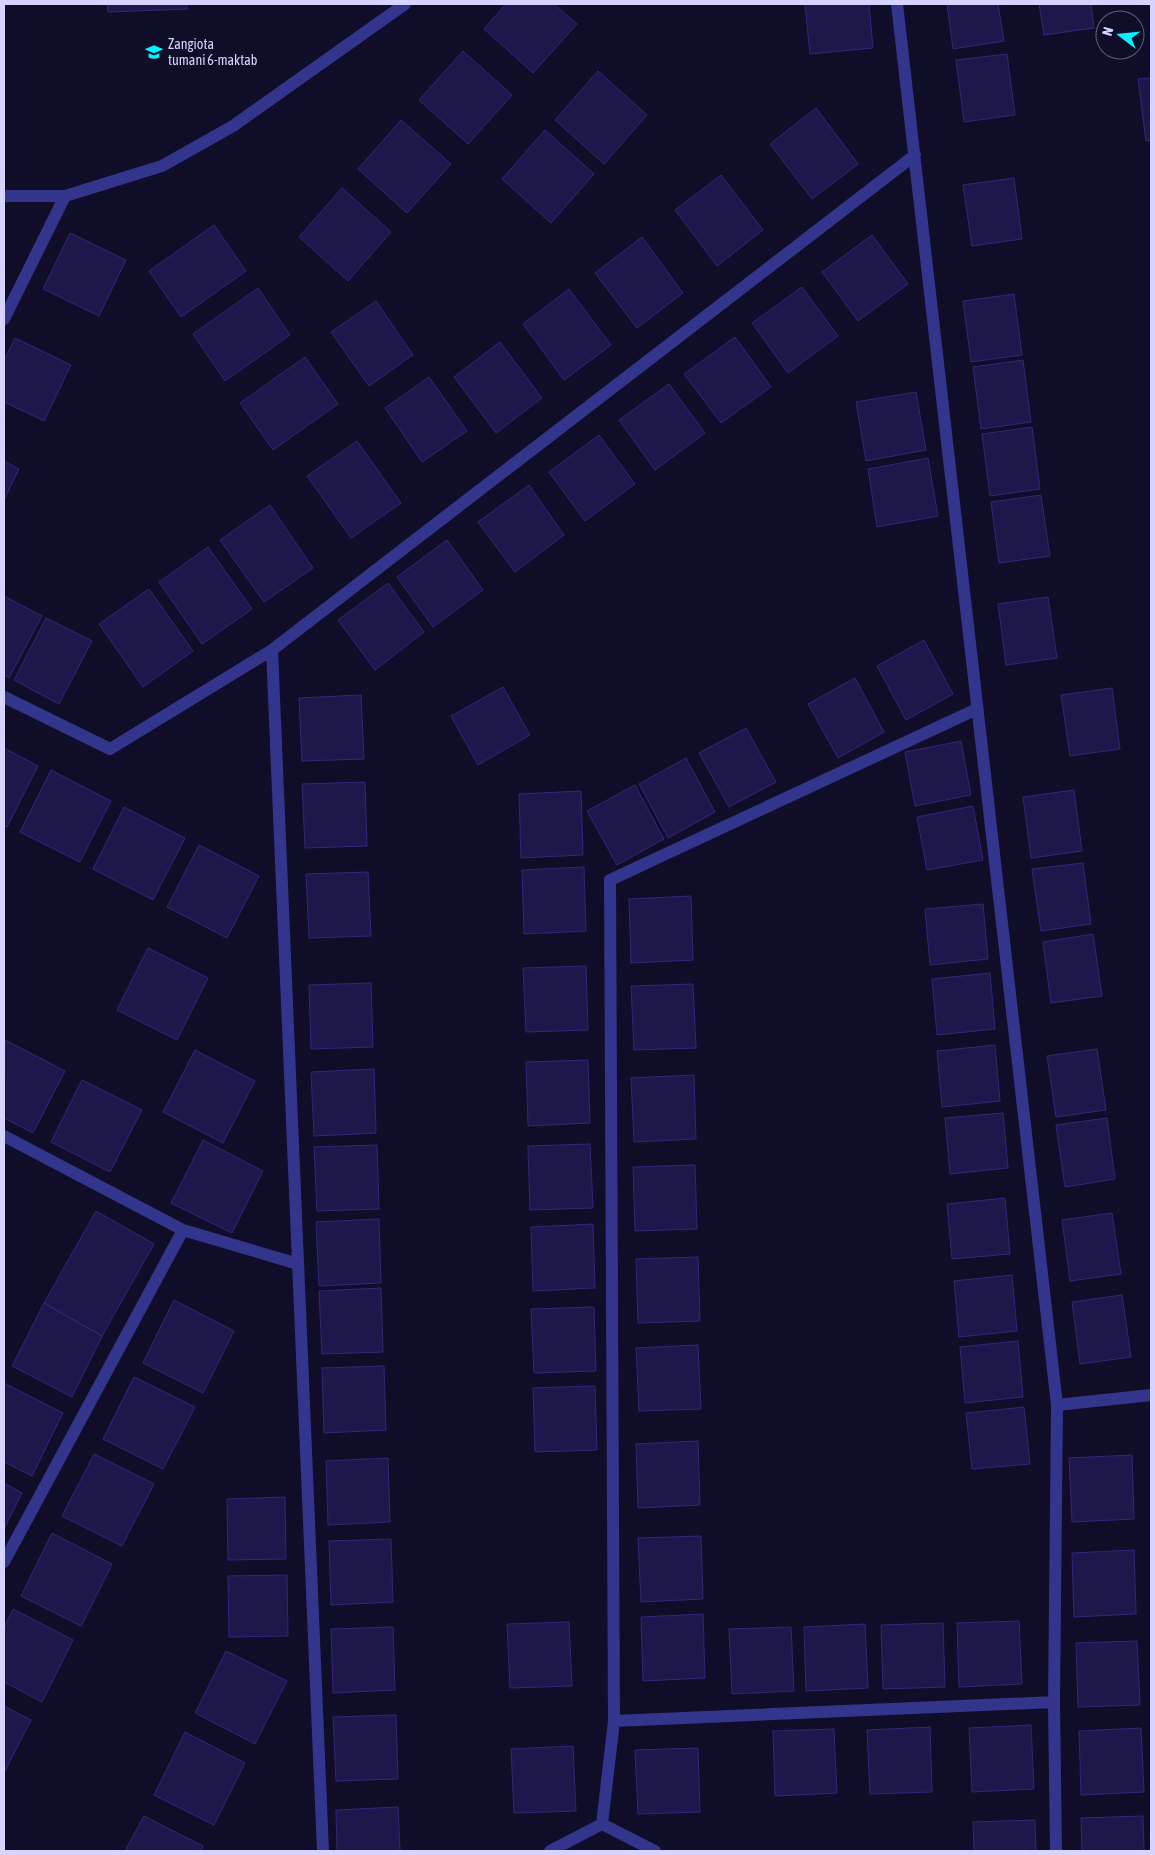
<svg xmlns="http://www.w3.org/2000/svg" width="1155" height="1855" font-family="'Asap Condensed',sans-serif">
<rect width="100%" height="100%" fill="#100d28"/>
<path fill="#1e174b" stroke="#322679" d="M107 4H187V9L108 12Z
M506 4H554L577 24 533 73 484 29Z
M805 4H869L873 48 810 54Z
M947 4H998L1004 41 953 49Z
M1039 4H1091L1094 28 1044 35Z
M463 51 512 95 468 144 419 100Z
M1007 54 1015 115 964 122 956 60Z
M598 71 647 115 604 164 555 120Z
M1151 78V140L1146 141 1138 79Z
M816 108 858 164 812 199 770 144Z
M401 120 451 164 407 213 358 169Z
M545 130 594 174 551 223 502 179Z
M721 175 763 230 717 266 675 210Z
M1014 178 1022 239 972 246 963 185Z
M342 188 391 232 348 281 299 237Z
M214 225 246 271 181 317 149 271Z
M70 233 126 260 99 316 43 289Z
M872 235 908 284 858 321 822 272Z
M642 237 683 293 637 328 595 273Z
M802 287 838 336 788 373 752 323Z
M258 288 290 335 225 381 193 334Z
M569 289 611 345 564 380 523 324Z
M1014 294 1022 355 971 362 963 301Z
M376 301 413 355 369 386 331 332Z
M735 337 771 387 721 423 684 374Z
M15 338 71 365 44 421 4 402V361Z
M500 342 542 398 496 433 454 377Z
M305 357 338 404 273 450 240 403Z
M1023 360 1031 422 981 429 973 367Z
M429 377 467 431 422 462 385 408Z
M669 384 705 433 655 470 619 420Z
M916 392 926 450 866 461 856 402Z
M1032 427 1040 489 990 496 982 434Z
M599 435 635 484 585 521 549 472Z
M357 441 401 503 351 538 307 476Z
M928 458 938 516 877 527 868 469Z
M4 461 19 469 4 500Z
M529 485 564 535 515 572 478 522Z
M1041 495 1050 556 999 563 991 502Z
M270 505 313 568 264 602 220 540Z
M447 540 483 590 433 627 397 577Z
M208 547 252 609 202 644 159 582Z
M388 583 424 632 375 670 338 620Z
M149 589 193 651 143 687 99 624Z
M4 596 42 616 9 678 4 675Z
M1048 597 1057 658 1006 665 998 604Z
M46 618 92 641 59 704 14 680Z
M924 640 953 694 906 720 877 666Z
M855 678 884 732 838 758 808 704Z
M503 687 530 735 478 765 451 716Z
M1112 688 1120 749 1070 756 1061 695Z
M361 695 364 759 302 761 299 698Z
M746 728 776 782 729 807 699 753Z
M961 741 971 795 915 806 905 752Z
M4 748 38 766 7 827 4 826Z
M686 758 715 812 668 838 639 784Z
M51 770 111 801 80 862 20 832Z
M365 782 367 846 305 848 302 784Z
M635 785 664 839 617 865 587 811Z
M1074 790 1082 851 1031 858 1023 797Z
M581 791 583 855 521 858 519 794Z
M973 806 983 860 927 870 917 817Z
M124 807 185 838 153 900 93 869Z
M199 845 259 876 227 938 167 907Z
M1083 863 1091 924 1041 931 1032 869Z
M584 867 586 931 524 934 522 870Z
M368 872 371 936 309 938 306 874Z
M691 896 693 960 631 963 629 899Z
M983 904 988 959 930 965 925 909Z
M1093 934 1102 996 1051 1003 1043 942Z
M148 948 208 978 177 1040 117 1010Z
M586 966 588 1030 526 1032 523 968Z
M990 973 995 1029 937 1035 932 979Z
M371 983 373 1047 311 1049 309 985Z
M693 984 696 1048 634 1050 631 986Z
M5 1040 65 1071 33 1133 4 1118Z
M995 1045 1000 1101 942 1107 937 1051Z
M1097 1049 1106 1110 1056 1117 1047 1056Z
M195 1050 255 1081 223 1143 163 1112Z
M588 1060 590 1123 528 1126 526 1062Z
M374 1069 376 1133 314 1136 311 1072Z
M694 1075 696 1139 634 1142 631 1078Z
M82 1080 142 1110 110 1172 51 1142Z
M1003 1113 1008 1168 950 1174 945 1118Z
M1107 1118 1115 1179 1065 1187 1056 1125Z
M203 1140 263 1171 232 1233 171 1203Z
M590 1144 593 1208 530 1210 528 1146Z
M377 1145 379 1209 317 1211 314 1147Z
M695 1165 697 1229 635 1231 633 1167Z
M1005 1198 1010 1254 952 1259 947 1204Z
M96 1211 154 1244 102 1336 44 1303Z
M1112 1213 1121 1274 1070 1281 1062 1220Z
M379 1219 381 1283 319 1286 316 1222Z
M593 1224 595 1288 533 1291 531 1227Z
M698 1257 700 1321 638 1323 636 1259Z
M1012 1275 1017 1331 959 1337 954 1281Z
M381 1288 383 1352 322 1354 319 1291Z
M1122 1295 1131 1357 1080 1364 1072 1302Z
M174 1300 234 1331 203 1393 143 1363Z
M44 1303 102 1336 72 1397 12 1366Z
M594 1307 596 1371 534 1373 531 1309Z
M1018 1341 1023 1397 965 1403 960 1347Z
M698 1345 701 1409 639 1411 636 1348Z
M384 1366 386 1430 324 1433 322 1368Z
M134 1377 195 1407 163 1469 103 1439Z
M4 1383 63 1413 32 1476 4 1462Z
M595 1386 597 1450 535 1452 533 1388Z
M1024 1407 1030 1464 972 1469 966 1413Z
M698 1441 700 1505 638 1508 636 1444Z
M94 1454 154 1484 122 1546 62 1516Z
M1132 1455 1134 1519 1072 1522 1069 1458Z
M388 1458 390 1522 328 1525 326 1461Z
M4 1483 22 1493 4 1529Z
M285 1497 286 1559 228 1560 227 1499Z
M52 1533 112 1564 81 1626 21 1596Z
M701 1536 703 1599 641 1602 638 1538Z
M391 1539 393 1602 331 1605 329 1541Z
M1134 1550 1136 1614 1074 1617 1072 1553Z
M287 1575 288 1636 229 1637 228 1576Z
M13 1609 73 1640 42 1702 4 1682V1628Z
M703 1614 705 1678 643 1681 641 1617Z
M1019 1621 1022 1684 959 1687 957 1623Z
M569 1622 572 1686 510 1688 507 1624Z
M943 1623 945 1687 883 1689 881 1625Z
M865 1624 868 1688 806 1691 804 1627Z
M393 1627 395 1690 333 1693 331 1629Z
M791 1627 794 1691 732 1694 729 1629Z
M1137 1641 1140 1705 1078 1707 1076 1643Z
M226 1651 287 1681 255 1744 195 1713Z
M4 1706 31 1720 4 1773Z
M396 1715 398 1779 336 1781 333 1717Z
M1031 1725 1034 1789 972 1792 969 1728Z
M930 1727 932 1792 870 1794 867 1730Z
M1141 1728 1144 1792 1081 1795 1079 1731Z
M834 1729 837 1793 775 1796 773 1731Z
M185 1732 245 1763 214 1825 154 1795Z
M573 1746 576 1811 514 1813 511 1749Z
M698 1748 700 1812 638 1814 635 1750Z
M398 1807 400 1851H337L336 1810Z
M144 1816 203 1846 201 1851H125Z
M1143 1816 1144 1851H1082L1081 1818Z
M1035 1820 1036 1851H974L973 1822Z"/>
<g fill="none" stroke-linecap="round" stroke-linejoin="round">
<path stroke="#33348c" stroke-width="12" d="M897 4 1057 1405 1054 1702 1056 1851
M4 196H65L162 166 233 126 405 4
M4 319 65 196
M272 650 323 1851
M4 697 110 749 272 650 915 155
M4 1136 183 1230 298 1264
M1057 1405 1151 1395
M4 1562 183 1230
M614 1721 1054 1702
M602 1824 614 1721 610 880 977 709
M602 1824 655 1851
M550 1851 602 1824"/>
</g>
<defs>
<g id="school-bare" transform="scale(1.35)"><path d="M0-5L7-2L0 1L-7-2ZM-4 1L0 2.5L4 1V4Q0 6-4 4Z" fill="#00f3fe" stroke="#100d28" stroke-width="2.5" paint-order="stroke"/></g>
</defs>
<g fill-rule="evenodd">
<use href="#school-bare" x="154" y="52"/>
</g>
<g text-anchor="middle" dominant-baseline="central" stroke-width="4" stroke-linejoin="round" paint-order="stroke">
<g font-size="14" fill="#d6d3ff" stroke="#100d28" text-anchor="start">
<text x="168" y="44">Zangiota<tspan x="168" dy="16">tumani 6-maktab</tspan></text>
</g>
</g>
<rect width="1155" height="1855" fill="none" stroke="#d6d3ff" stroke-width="10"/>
<g transform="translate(1120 35) rotate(286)"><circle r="24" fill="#100d28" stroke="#5f5c7e"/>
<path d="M0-4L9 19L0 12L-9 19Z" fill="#00f3fe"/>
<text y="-8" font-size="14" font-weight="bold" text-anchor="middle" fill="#d6d3ff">N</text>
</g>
</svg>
